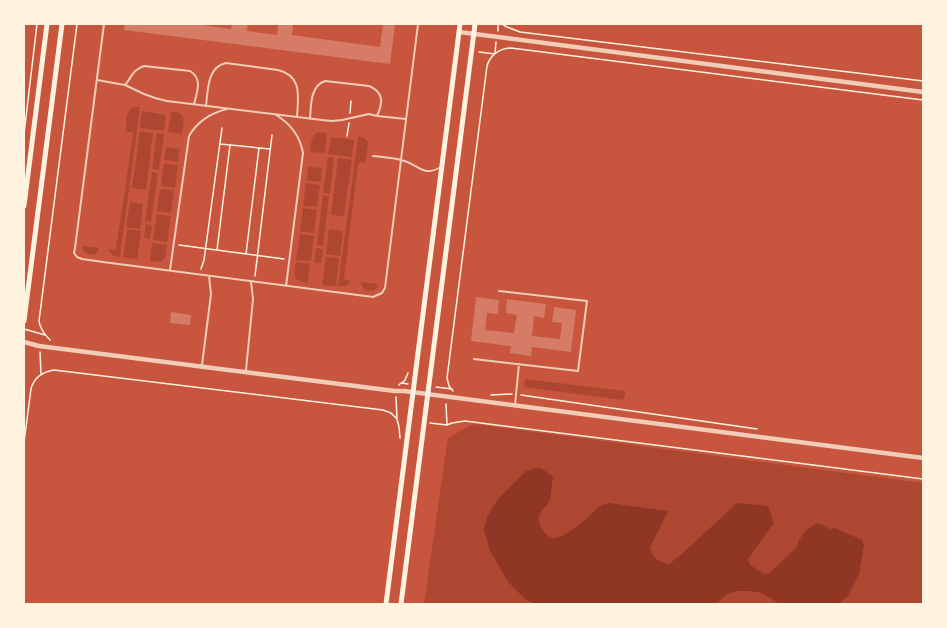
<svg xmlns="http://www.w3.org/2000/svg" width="947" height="628" font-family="'Golos Text',sans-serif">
<rect width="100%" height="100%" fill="#c8553d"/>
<path fill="#ae4732" d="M135 107H140L120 257 112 255 108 249 114 250 116 249 133 135 132 132H126C127 122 124 110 135 107Z
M142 111 166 115 164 131 140 128Z
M171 112C174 112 179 112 181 114 186 117 182 129 182 134L168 132Z
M140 131 153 133 146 190 132 188Z
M318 132 327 133 325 153 310 152C311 145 311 135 318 132Z
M157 133 164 134 159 170 152 169Z
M331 137 354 140 352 157 328 154Z
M358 137C363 136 368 140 368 145L365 163 359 162 358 164 344 278 345 280 352 281 346 286H338Z
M166 147 180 149 178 162 164 160Z
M328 157 334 158 330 194 323 193Z
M338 158 352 160 344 216 331 215Z
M164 163 178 165 175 188 161 186Z
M308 167 322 168 321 182 307 180Z
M152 172 158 173 151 222 145 221Z
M306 183 320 185 317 207 303 206Z
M160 189 174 190 171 213 157 211Z
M323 195 329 196 323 246 317 245Z
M130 202 143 204 140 229 126 227Z
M303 208 317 210 314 233 300 231Z
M157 214 171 216 167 242 153 240Z
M146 224 152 225 150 239 144 238Z
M127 229 141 231 137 259 123 257Z
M329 229 343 231 340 256 326 254Z
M300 234 314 236 311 261 296 260Z
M152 243 167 245 165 257 161 262 150 261Z
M82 246 99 248 98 251 96 254 90 255 84 252Z
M316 248 323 249 321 263H318L314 262Z
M326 257 339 258 336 286 322 285Z
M296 262 310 264 308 283C292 280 294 277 296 262Z
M361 282 378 284 377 287 375 290 368 291 363 288Z
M525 379 625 391V397L622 400 524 387Z
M473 424 923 483V604H424L448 438Z"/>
<path fill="#8f3625" d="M536 468H541L553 477 550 500 547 505 542 510 538 519C540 527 544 532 550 538 552 538 554 538 556 538 564 537 582 523 588 517 595 511 600 504 609 503L668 511 650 548C652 558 659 562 669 564L683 553 737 503 768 506 774 523 748 559 750 565 764 574 770 573 796 548 799 540 806 530 818 523 830 529 835 528 862 540 864 545 859 574 848 596 838 604H780L762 593 750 591H736L726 595 716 604H535L525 599 509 583 490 551 484 530 487 517 498 499 526 471Z"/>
<path fill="#d67c66" d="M125 24H194L231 29 232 24H248L247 31 277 35 278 24H293L292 35 380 47 383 24H395L390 64 124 30Z
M476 297 499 300 498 314 487 313 485 330 514 333 517 315 506 313 507 299 546 304 544 318 534 316 532 336 560 339 562 323 552 322 554 307 576 310 571 352 532 347 531 356 510 353 511 346 471 341Z
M171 312 191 315 190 325 170 323Z"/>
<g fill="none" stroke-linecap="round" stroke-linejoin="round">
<path stroke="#fff3e0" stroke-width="1.5" d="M502 24 507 27 520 32 923 81
M498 31V24
M479 52 495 54 496 42
M350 113 351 101
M24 134 37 24
M347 136 349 123
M220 144 270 149
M179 245 284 259
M217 250 230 145
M246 254 259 148
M201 269 204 260 222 128
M255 276 272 135
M24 329 45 335
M50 340C44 334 40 329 39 321L77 24
M40 352 41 374
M402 383 405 380 408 373
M399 385 401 383 408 384
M436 387 452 389
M453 391 449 386 447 378 487 66C490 55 500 48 511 48L923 100
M491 395 512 394
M521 395 757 429
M396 397 397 419 399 427 400 438
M446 404 447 425
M430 423 447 425 452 423 465 421 923 479
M24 442 31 389C34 377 42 372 54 370L383 410 391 413 397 419"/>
<path stroke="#f1ccb7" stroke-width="2" d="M104 24 75 248 74 253 77 257 82 259 103 262 373 297 382 293 385 288 418 24
M97 80 125 85 144 94 155 98 167 101 322 120 332 121 342 120 369 114 377 116 406 119
M125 85C133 76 131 71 144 66L190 71C203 79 197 92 194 104
M206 106C208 90 207 67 226 63L278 70C303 76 298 97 297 117
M276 115C291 124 300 136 303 153L286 286
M310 119C311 106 310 86 325 81L369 86C384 92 383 103 377 116
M373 156C382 157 392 157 401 160 419 164 422 178 441 167
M170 270 189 136C197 122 211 113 227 109
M474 359 578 371 587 301 499 291
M201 365H202L211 294 209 276
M245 371 246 370 253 299 251 282
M515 405 519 364"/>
<path stroke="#f1ccb7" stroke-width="4.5" d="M459 32 923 92
M24 342 39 346 395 391H404L923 458"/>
<path stroke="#fff3e0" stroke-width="5" d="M24 206 47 24
M24 321 62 24
M386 604 460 24
M401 604 475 24"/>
</g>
<rect width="947" height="628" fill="none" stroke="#fff3e0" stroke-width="50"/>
</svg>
